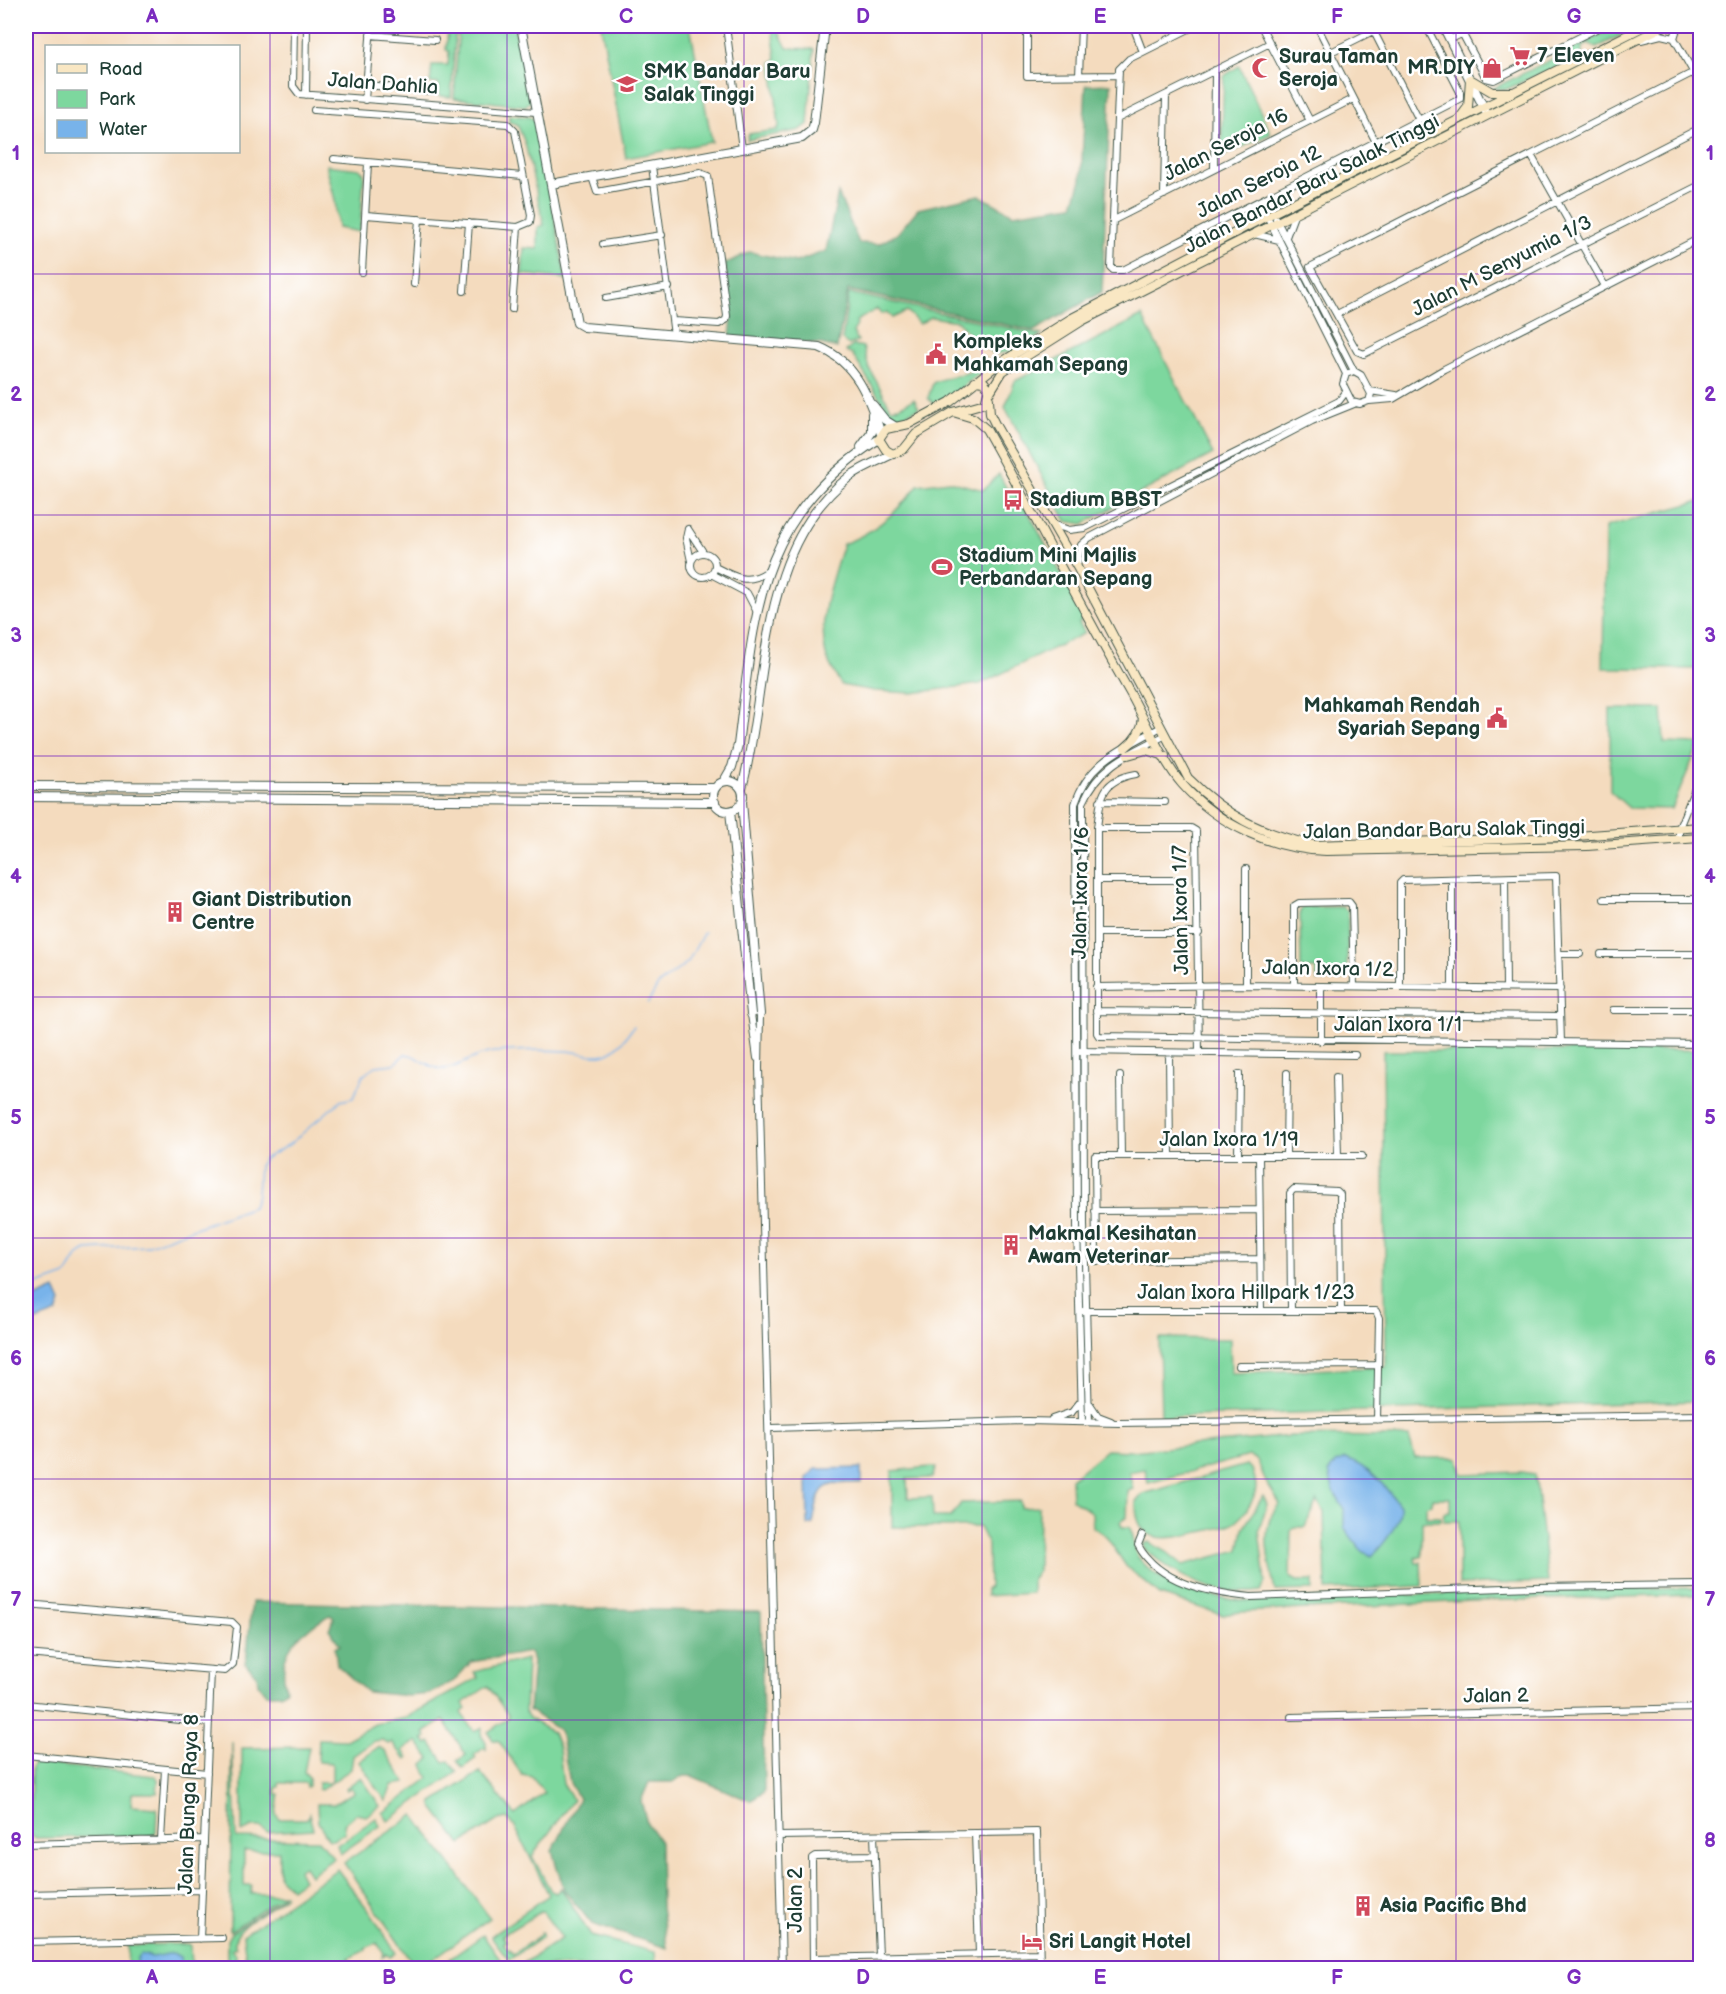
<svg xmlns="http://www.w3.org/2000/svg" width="1726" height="1994" font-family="'Balsamiq Sans',sans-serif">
<rect width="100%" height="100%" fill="#fff"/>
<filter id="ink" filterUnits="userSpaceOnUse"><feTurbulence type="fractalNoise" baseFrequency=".0167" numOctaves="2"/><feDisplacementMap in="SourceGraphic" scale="12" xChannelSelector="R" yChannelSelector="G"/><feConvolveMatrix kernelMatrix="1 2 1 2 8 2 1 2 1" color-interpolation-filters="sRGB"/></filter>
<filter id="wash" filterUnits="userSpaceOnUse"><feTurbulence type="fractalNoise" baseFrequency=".008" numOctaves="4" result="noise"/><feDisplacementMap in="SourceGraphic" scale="24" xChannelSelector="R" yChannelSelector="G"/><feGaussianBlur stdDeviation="1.35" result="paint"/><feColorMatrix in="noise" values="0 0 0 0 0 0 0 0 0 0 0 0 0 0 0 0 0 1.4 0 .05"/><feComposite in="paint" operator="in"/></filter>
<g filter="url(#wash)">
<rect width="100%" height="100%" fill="#f4dbbe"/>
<path fill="#7dd79e" stroke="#4e8a69" stroke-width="1.5" d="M451 26H456L451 97 439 96V84L430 83 432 65H448L449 51 446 50 448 30H451Z
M459 26H514L531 101 525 106 454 98Z
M601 26H690L712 142 626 158Z
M772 26H776L787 48 814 49 808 124 800 130 747 140 749 134 777 130 779 126 772 62 776 59Z
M1618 26H1639L1596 48 1589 43 1582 47V55L1546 74 1541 73 1507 89H1492Z
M1239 66 1271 134 1221 157 1224 76Z
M509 115 530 117 537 122 566 279 522 274 524 248 538 249V227L544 225 525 143 517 124 509 122Z
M326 165 360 169 364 173 360 232 338 228 335 200Z
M849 293 1042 335 1012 352 994 354 988 348 979 347 958 321 931 317 919 324 907 311 892 318 887 312 881 314 877 309 856 321 857 325 853 332 858 341 849 345 842 340Z
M1142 316 1213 454 1083 524 1066 521 1005 407 1015 381Z
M854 345 863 347 869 368 891 408 899 407 914 399 919 408 899 418 892 417 852 354 846 351Z
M986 358V368L937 407 928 398 933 383C950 373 977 378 986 358Z
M999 474 1008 491 1014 485 1084 617 1079 623 1085 633 980 684 912 693 875 691 841 685C836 675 829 665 826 655 817 618 832 579 843 544 873 533 899 511 918 485L949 481 983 490Z
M1700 501V669L1603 668 1605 527Z
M1610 709H1662L1664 743 1699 744 1672 809 1629 808 1610 791Z
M1304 907H1343L1348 911 1347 976 1343 980 1317 981 1316 969H1301L1300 911Z
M1700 1050V1401L1161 1417 1159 1338 1230 1339 1231 1373 1386 1367 1383 1051Z
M1291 1436 1409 1437 1415 1458H1458L1462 1474 1521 1472 1535 1474 1548 1582 1459 1585V1521H1443L1444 1512 1450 1511V1498H1432V1504L1426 1506V1517H1440V1521H1422V1557H1415L1416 1562H1421L1422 1586 1326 1590 1324 1512 1317 1500 1305 1527H1294L1291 1531 1290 1577 1297 1581H1313V1590L1275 1591C1270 1564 1257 1526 1280 1504L1266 1482 1257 1460 1249 1456 1148 1483 1145 1469 1129 1472 1133 1489 1128 1491 1127 1517 1120 1522 1122 1527H1129C1136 1536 1132 1549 1138 1557 1163 1589 1207 1597 1244 1601L1517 1591 1700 1588V1595L1473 1601 1240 1612 1223 1615 1160 1595 1126 1566 1106 1536 1093 1527 1092 1513 1072 1499 1071 1479 1106 1450 1131 1451Z
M1246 1465 1252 1469C1257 1484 1258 1491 1250 1504 1238 1527 1224 1527 1200 1532 1170 1539 1135 1548 1136 1502L1143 1494Z
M930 1467H936L932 1478 907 1479 908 1498 932 1497 933 1517H951L961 1503 1021 1501V1508L1039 1507 1038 1570 1032 1579V1593L986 1596V1589L989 1587 988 1545 979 1527H892V1471Z
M1263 1496 1267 1504 1259 1530 1265 1582 1261 1591C1217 1598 1176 1577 1145 1549L1143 1544 1149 1542 1167 1552 1183 1565 1239 1550 1243 1529Z
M527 1659 525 1712 530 1719 553 1733 559 1748 563 1784 573 1800 532 1856 551 1891 556 1893 561 1888 591 1936 655 1952 656 1968 524 1966V1963L562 1938 542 1911 502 1935 506 1941 503 1943 513 1954 540 1935 541 1932 542 1933V1937L509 1960 491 1936 549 1895 514 1825 507 1818 498 1820 461 1844 432 1806 433 1802 480 1772 515 1815 544 1793 532 1777 522 1775 499 1741 493 1740 488 1732 507 1719 508 1715 488 1686 463 1703 466 1709 461 1713 474 1731 482 1728 481 1735 486 1743V1750L484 1748 474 1755 476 1758 463 1768 457 1761 466 1755 444 1720 424 1733 427 1737 423 1739 427 1744 430 1742 444 1762 449 1761 457 1772 388 1821 383 1813 429 1778 423 1765 430 1759 417 1741 403 1750 408 1759 406 1760 392 1742 388 1744 383 1740 374 1741 353 1756 351 1769 321 1790 318 1789V1783H331L332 1780V1763L318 1762 319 1739 346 1740 375 1724 405 1718 478 1678 474 1672Z
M232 1741 236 1838 318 1840 334 1858 310 1875 304 1866 298 1870 303 1880 291 1889 279 1877V1851H244V1885H251V1894H284L230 1931Z
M309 1747 304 1772 309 1777V1786L307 1787 306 1783H279V1787L276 1788V1794H279L276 1814 279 1819H307L309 1814 313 1829 267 1832 260 1827H252L242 1832V1748Z
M378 1747 384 1750 406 1783 392 1785 386 1801 359 1762Z
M35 1763 154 1776 158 1780 157 1793H132L131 1806 157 1808 156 1832 152 1836 36 1838 30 1834 31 1768Z
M361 1777 380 1806 366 1816 356 1814 344 1824 345 1832 333 1840H329L318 1822 317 1804H334L354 1792 351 1787 347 1790 346 1788Z
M414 1815 490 1918 420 1968H416L344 1863Z
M376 1818 380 1826 340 1854 337 1845Z
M337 1869 370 1912 396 1953 390 1957 387 1954 382 1957 384 1953 377 1943 365 1948 366 1950 349 1958 351 1966 347 1968H247L243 1935Z
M286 1895C275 1908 227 1927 236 1947L231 1949 236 1954V1968H227V1940L231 1933Z
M483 1935 506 1968 488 1962 485 1968H457L450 1959Z
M189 1944 191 1946 192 1968H127L128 1945Z"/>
<path fill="#66b885" stroke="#427a5c" stroke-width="1.5" d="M1111 84 1102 292 1034 331 848 290 837 348 821 344 730 337 732 318 725 264 749 252 796 262 826 251 838 193 859 243 879 244 897 234 918 209 979 195 1013 214 1073 205 1081 180 1086 85Z
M252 1602 761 1612 764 1792 750 1801 692 1776H683L673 1782H649L641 1801 647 1823 660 1842 661 1908 667 1948 592 1924 564 1890 552 1851 579 1799 570 1783 560 1731 529 1710 533 1661 530 1652 471 1662 454 1681 429 1694 409 1696 367 1692 337 1665 335 1648 340 1645 329 1629 334 1618 330 1615C298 1634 276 1650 286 1690L280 1694H266L258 1684 257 1676 246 1664Z"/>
<path fill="#78b3ea" stroke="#4c788f" stroke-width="1.5" d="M55 1289 61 1302 57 1313 26 1325V1302Z
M1345 1459C1369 1466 1385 1486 1400 1506 1402 1522 1383 1545 1372 1556L1362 1551 1344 1528V1509L1333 1490 1329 1472 1335 1463Z
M861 1468V1483C820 1483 820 1484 813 1524L808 1525 807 1478 816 1469Z
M173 1953 180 1957 183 1968 138 1967 137 1958 141 1954 153 1957Z"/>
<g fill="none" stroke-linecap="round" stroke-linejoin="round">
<path stroke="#78b3ea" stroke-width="1.5" d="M648 1003 658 985 688 962 704 932
M26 1289 66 1275 78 1255 87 1250 146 1246 253 1207 257 1195 259 1166 264 1159 290 1144 340 1101 353 1098 363 1076 370 1070 376 1066 394 1064 405 1054C420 1055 428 1069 443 1069 455 1070 474 1054 494 1052 519 1050 544 1050 568 1051 578 1052 590 1056 600 1055 616 1054 626 1037 634 1026"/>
</g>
</g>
<g filter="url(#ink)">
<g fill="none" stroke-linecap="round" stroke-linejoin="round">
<g stroke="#3f5549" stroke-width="8">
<path id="minor" d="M294 26 293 86 299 94 536 112
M726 26 742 149
M1027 26V76L1118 75
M1133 26 1143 52
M1195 26 1129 59 1119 69 1111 268 1113 270H1123L1460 99V92L1426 26
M1261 26 1310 121
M1317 26 1384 158
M1371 26 1419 120
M1462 33 1486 78 1494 80 1602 26
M370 35 435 40
M1674 38 1678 26
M1451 39 1478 26
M1641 40 1661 35 1674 38 1700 84
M1331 52 1383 26
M1694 72 1310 267 1357 351 1364 354 1700 185
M1079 76 1081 26
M366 85 432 91
M306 95 307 26
M365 100 371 26
M314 110 508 124 515 131 531 215 530 222 518 227 366 215
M1117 119 1270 43
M1531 155 1605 286
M334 159 522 176
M652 166 674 335
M1214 169 1215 70
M592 177 597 192 700 173 708 176 727 316 726 320 719 324 674 321
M1164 195 1166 95
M1267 216 1346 374
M1276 219 1354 371
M1114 220 1353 99
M1254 234 1279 240
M1286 237 1295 213
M603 244 662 235
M362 272 368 163
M414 284 419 219
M464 291 469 223
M606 298 669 287
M512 309 518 227
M1337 314 1700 128
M1354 371 1361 375 1371 394 1369 401 1360 404 1352 402 1343 384 1346 374Z
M1370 391 1396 395
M1369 401 1393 399 1444 369 1700 238
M1052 524 1069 530 1085 528 1339 401 1346 392
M688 529 686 538 691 561
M688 529 703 552
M691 565a12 12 0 1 1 24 0a12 12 0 1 1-24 0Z
M1077 566 1081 545 1089 538 1312 421 1354 404
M715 567C736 578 748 585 768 571
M711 574 747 593 757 612
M1136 774C1101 780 1101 796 1097 828V1033L1099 1036 1700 1044
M1100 801 1165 802
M1097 828H1191L1196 831 1199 1053
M1679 838V828L1700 776
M1246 869V985
M1505 878 1506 988
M1098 880H1178
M1604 899H1700
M1098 933H1199
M1559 954H1580
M1601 954H1700
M1294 985V906L1299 903 1349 902 1352 906 1354 986
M1096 987 1246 985 1560 989
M1400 987V883L1403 880 1556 876 1561 1042
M1452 987V879
M1613 1010H1700
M1096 1011 1560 1016
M751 1014 757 1058
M760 1014 759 1068C767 1368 775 1668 782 1968
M1321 1041V986
M1080 1051 1355 1055
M1169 1053 1170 1156
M1120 1076 1121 1156
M1336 1077 1338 1156
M1238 1156 1239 1074
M1259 1156 1261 1310
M1286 1156 1287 1073
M1095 1211 1259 1210
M1259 1259 1096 1261 1095 1156H1362
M1291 1310 1290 1193 1294 1189 1337 1191 1340 1194 1341 1310
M1083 1311H1376L1379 1318 1377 1420
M1239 1366 1378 1365
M1090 1404 1098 1416 1111 1421
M1052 1419 1072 1412 1080 1402
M1082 1421 1077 1225 1075 804C1089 760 1125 748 1161 727
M1089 1422 1084 1224 1083 803C1100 764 1131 753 1166 735
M771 1428 1027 1421 1119 1423 1700 1415
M1142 1535 1138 1545C1159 1584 1211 1593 1251 1597L1535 1587 1700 1585
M26 1649 27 1579
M26 1654 225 1671 233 1664 237 1627 232 1622 27 1604
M26 1704 209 1723
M1291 1717 1700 1708
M26 1755 207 1773
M975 1833 979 1954
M874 1835 879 1956
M779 1836 1037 1832 1040 1968
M161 1840 165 1769
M26 1844 204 1839
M26 1894 202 1890
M200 1939 211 1671
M26 1942 222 1938
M813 1958 1039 1953
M813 1968 812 1858 815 1856 875 1855"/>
</g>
<g stroke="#3f5549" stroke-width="10">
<path id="tertiary" d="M521 26 577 323 584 327 819 347C856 362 869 397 881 434
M1443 26 1487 114
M551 184 802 138 812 130 814 123 825 26
M873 405 885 420 896 427
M861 447 872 432V414
M724 781 732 767 738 745C755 613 756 518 879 439
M713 796a15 15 0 1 1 30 0a15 15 0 1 1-30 0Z
M26 786 715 788
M742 788C769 687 756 549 849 477 862 467 878 461 893 454
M26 797 715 802
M742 802 760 1014
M730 811 751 1014"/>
</g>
<g stroke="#3f5549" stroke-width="10">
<path id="secondary" d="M1470 79 1492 92H1514
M1459 119 1468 107 1470 79
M975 381 984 382 989 388 985 403 953 412 916 434 904 449 893 454 886 450 879 439 886 429 909 424 950 402 997 365 1072 318 1267 216 1645 26
M990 392 1003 371 1082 321 1664 26
M989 399 990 414 996 426 1077 567 1188 778C1226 816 1260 833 1313 845L1563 837 1700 827
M953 412 973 418 986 429C1035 516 1080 606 1130 693 1144 718 1164 764 1182 784 1218 825 1272 849 1326 851L1587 846 1700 838
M1125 748C1135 740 1142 731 1143 718
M1128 755 1146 750 1165 756"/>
</g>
<use href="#minor" stroke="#fff" stroke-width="6"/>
<use href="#tertiary" stroke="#fff" stroke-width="8"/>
<use href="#secondary" stroke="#f9e7c3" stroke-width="8"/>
</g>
</g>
<path fill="none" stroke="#7b2cbf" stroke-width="1.5" stroke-opacity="0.55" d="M270 26V1968M507 26V1968M744 26V1968M982 26V1968M1219 26V1968M1456 26V1968M26 274H1700M26 515H1700M26 756H1700M26 997H1700M26 1238H1700M26 1479H1700M26 1720H1700"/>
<defs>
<g id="supermarket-bare" transform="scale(1.62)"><path d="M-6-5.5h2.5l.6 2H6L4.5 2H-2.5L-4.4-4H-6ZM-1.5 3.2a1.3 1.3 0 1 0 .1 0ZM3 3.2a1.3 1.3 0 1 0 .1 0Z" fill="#d1495b" stroke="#fff" stroke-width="2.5" paint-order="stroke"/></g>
<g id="mosque-bare" transform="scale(1.62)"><path d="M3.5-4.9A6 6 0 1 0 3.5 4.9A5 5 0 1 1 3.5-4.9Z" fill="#d1495b" stroke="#fff" stroke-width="2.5" paint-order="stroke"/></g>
<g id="shop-bare" transform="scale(1.62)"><path d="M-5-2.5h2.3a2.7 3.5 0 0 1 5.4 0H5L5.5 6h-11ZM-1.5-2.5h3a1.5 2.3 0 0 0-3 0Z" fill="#d1495b" stroke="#fff" stroke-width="2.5" paint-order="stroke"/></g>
<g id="school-bare" transform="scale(1.62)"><path d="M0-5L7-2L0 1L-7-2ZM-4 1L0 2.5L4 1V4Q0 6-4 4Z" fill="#d1495b" stroke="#fff" stroke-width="2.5" paint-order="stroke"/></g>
<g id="civic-bare" transform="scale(1.62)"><path d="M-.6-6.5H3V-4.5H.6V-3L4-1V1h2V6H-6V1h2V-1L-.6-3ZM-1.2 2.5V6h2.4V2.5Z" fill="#d1495b" stroke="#fff" stroke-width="2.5" paint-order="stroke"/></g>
<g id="bus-bare" transform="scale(1.62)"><path d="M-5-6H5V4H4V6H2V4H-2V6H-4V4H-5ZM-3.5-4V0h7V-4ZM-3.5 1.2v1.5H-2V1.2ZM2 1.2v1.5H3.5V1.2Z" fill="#d1495b" stroke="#fff" stroke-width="2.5" paint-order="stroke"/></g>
<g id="stadium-bare" transform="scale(1.62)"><path d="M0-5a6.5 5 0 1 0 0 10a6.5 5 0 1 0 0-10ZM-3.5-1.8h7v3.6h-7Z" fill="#d1495b" stroke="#fff" stroke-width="2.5" paint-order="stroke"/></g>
<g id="building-bare" transform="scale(1.62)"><path d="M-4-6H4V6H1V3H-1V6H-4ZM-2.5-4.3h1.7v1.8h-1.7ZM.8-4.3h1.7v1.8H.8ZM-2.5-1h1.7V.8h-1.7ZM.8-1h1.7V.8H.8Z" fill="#d1495b" stroke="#fff" stroke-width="2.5" paint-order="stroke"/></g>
<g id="hotel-bare" transform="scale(1.62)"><path d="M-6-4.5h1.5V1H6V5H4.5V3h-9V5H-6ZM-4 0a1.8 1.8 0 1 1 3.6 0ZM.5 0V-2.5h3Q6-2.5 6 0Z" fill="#d1495b" stroke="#fff" stroke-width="2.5" paint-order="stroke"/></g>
</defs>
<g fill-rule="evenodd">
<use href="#supermarket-bare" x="1520" y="56"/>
<use href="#mosque-bare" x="1262" y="68"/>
<use href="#shop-bare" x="1492" y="68"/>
<use href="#school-bare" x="627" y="84"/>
<use href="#civic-bare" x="936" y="354"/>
<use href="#bus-bare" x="1013" y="500"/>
<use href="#stadium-bare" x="942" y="567"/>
<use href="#civic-bare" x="1497" y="718"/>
<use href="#building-bare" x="175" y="912"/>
<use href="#building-bare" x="1011" y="1245"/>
<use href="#building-bare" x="1363" y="1906"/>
<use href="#hotel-bare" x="1032" y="1942"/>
</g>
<g text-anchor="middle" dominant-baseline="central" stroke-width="5" stroke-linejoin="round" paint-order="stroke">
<g font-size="20" font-weight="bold" fill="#1f3d34" stroke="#fff" text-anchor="start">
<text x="1537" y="56">7 Eleven</text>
<text x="1279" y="57">Surau Taman<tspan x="1279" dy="23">Seroja</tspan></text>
<text x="1475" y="68" text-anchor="end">MR.DIY</text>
<text x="644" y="72">SMK Bandar Baru<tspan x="644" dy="23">Salak Tinggi</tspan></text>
<text x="953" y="342">Kompleks<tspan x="953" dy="23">Mahkamah Sepang</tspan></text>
<text x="1030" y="500">Stadium BBST</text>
<text x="959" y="556">Stadium Mini Majlis<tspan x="959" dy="23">Perbandaran Sepang</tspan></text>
<text x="1480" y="706" text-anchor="end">Mahkamah Rendah<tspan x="1480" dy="23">Syariah Sepang</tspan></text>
<text x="192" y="900">Giant Distribution<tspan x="192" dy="23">Centre</tspan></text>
<text x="1028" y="1234">Makmal Kesihatan<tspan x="1028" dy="23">Awam Veterinar</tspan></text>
<text x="1380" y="1906">Asia Pacific Bhd</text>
<text x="1049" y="1942">Sri Langit Hotel</text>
</g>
<g font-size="20" fill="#1f3d34" stroke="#fff">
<text transform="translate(383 84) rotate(4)">Jalan Dahlia</text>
<text transform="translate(1226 145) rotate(-27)">Jalan Seroja 16</text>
<text transform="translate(1259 182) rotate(-27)">Jalan Seroja 12</text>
<text transform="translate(1312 184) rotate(-27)">Jalan Bandar Baru Salak Tinggi</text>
<text transform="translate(1502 266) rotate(-27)">Jalan M Senyumia 1/3</text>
<text transform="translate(1444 830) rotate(-1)">Jalan Bandar Baru Salak Tinggi</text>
<text transform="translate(1081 893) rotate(-89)">Jalan Ixora 1/6</text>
<text transform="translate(1181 910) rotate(-91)">Jalan Ixora 1/7</text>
<text transform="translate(1328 969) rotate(1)">Jalan Ixora 1/2</text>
<text x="1398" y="1025">Jalan Ixora 1/1</text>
<text x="1229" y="1140">Jalan Ixora 1/19</text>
<text x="1246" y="1293">Jalan Ixora Hillpark 1/23</text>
<text transform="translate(1496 1696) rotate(-1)">Jalan 2</text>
<text transform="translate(189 1804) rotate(-88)">Jalan Bunga Raya 8</text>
<text transform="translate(796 1900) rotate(-90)">Jalan 2</text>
</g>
</g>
<rect width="1726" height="1994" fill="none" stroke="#fff" stroke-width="66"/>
<rect x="45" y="45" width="195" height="108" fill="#ffffff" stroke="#a5b1ae" stroke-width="1.5"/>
<rect x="57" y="64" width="30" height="9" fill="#f9e7c3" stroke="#a5b1ae" stroke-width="1.5"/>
<text x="99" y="75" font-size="18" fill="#1f3d34">Road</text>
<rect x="57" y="90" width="30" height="18" fill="#7dd79e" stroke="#a5b1ae" stroke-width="1.5"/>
<text x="99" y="105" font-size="18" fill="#1f3d34">Park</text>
<rect x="57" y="120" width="30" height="18" fill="#78b3ea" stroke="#a5b1ae" stroke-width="1.5"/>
<text x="99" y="135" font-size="18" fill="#1f3d34">Water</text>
<rect x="33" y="33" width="1660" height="1928" fill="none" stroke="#7b2cbf" stroke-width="2"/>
<g font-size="20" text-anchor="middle" font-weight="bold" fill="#7b2cbf">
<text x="152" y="23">A</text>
<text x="389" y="23">B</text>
<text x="626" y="23">C</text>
<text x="863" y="23">D</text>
<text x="1100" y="23">E</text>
<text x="1337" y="23">F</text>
<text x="1574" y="23">G</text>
<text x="16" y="160">1</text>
<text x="1710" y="160">1</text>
<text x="16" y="401">2</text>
<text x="1710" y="401">2</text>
<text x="16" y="642">3</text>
<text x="1710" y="642">3</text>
<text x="16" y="883">4</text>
<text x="1710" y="883">4</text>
<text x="16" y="1124">5</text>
<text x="1710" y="1124">5</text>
<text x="16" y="1365">6</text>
<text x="1710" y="1365">6</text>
<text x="16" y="1606">7</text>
<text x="1710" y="1606">7</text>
<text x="16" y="1847">8</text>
<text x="1710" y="1847">8</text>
<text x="152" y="1984">A</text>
<text x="389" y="1984">B</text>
<text x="626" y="1984">C</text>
<text x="863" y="1984">D</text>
<text x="1100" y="1984">E</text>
<text x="1337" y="1984">F</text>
<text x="1574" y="1984">G</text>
</g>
</svg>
